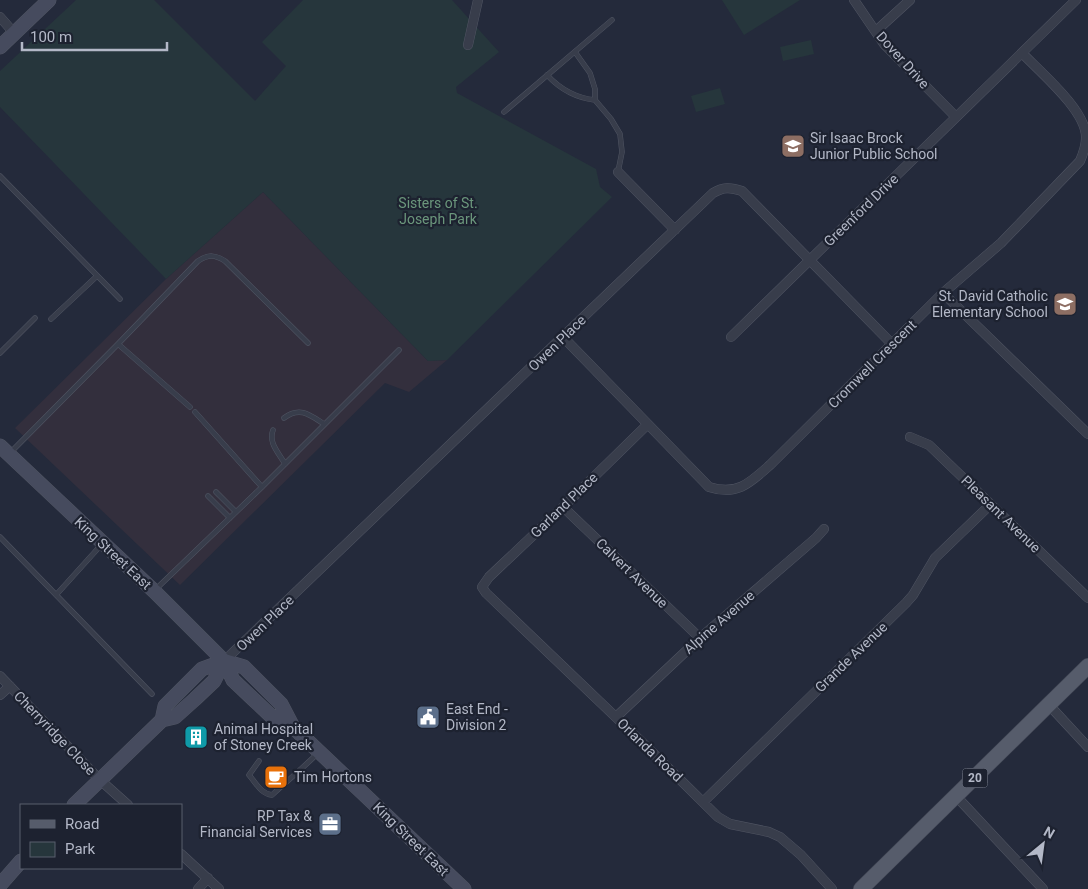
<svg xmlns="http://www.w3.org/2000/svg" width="1088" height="889" font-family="Roboto,sans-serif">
<rect width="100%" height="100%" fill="#242a3b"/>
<path fill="#332f3d" d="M263 192 428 361 447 360 409 392 385 383 180 585 15 428 166 279Z"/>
<path fill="#26363c" d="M76 0H154L255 101 286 66 262 42 303 0H452L499 52 456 87 457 93 596 169 600 187 612 197 447 360 428 361 263 192 166 279 0 107V71Z
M722 0H800L744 35Z
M811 40 814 54 783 61 780 47Z
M720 88 725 104 696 112 691 96Z"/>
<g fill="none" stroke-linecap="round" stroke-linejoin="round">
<g stroke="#505563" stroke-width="5.5">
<path id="lane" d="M575 52 590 73 595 89V100L611 119 620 134 622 152 618 172
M547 75C560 89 576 98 595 100
M504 112 612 20
M0 176 120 299
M51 319 97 276
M118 344 190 407
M0 353 35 318
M195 412 262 487
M284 418C300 406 310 415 324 424
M273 430C268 443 279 453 285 464
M10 453 118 344 198 261C209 254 215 255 225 261L308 343
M216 492 236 512
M208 496 230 518
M0 537 152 694
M156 589 262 487 399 350
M56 595 102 544
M259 761 249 775C256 783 261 794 272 795 287 781 303 768 318 753"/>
</g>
<g stroke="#505563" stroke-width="10">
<path id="street" d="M854 0 884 44 956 117
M0 17 14 33
M876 31 910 0
M468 45 478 0
M618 172 675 230
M943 293 1088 434
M563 337 709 487C737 496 750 483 770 465L943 293 1001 243 1080 161C1083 154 1086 146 1086 138 1087 111 1040 72 1022 53
M731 337 1076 0
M647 425 563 507 489 577 482 587 486 593 646 746 718 817 730 824 769 832 780 837 801 855 832 889
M910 437 929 445 1088 598
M563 507 700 638
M224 661 713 193C723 187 730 187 742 191L892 344
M0 676 99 779 128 805
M0 695 10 686
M1049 705 1088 747
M616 717 700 638 816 538 824 529
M956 796 1043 889
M703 802 906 603 913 595 935 558 990 505
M181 854 219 889
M198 889 208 878"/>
</g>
<g stroke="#505563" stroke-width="15">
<path id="secondary" d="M0 47 49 0
M0 446 154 591 224 661 233 680 253 699 270 715 293 727 464 889
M224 661 244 667 281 704 293 727
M162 720 165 706 202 669 224 661
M74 805 162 720 175 717 195 699 214 681 224 661
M0 885 21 861"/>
</g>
<g stroke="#414654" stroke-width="16">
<path id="primary" d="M861 889 1088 666"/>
</g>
<use href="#lane" stroke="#383d4b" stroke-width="4.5"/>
<use href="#street" stroke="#383d4b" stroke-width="9"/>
<use href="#secondary" stroke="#464b5e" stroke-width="14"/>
<use href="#primary" stroke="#565c6b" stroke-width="15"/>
</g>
<defs>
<g id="school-square" transform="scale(1.25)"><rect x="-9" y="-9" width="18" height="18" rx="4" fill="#8d6e63" stroke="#1d2230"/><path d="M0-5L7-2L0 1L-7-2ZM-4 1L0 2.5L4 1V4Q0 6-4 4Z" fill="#fff"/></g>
<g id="civic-square" transform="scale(1.25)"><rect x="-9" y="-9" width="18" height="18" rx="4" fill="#5c6f8a" stroke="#1d2230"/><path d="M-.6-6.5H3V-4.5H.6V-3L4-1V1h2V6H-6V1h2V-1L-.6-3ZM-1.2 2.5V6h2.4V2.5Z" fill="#fff"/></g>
<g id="building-square" transform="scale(1.25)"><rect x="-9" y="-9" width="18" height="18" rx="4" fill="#0f9aa8" stroke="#1d2230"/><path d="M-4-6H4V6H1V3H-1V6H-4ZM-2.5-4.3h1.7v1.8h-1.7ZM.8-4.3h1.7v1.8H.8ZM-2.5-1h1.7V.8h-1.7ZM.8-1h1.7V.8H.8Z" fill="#fff"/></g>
<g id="cafe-square" transform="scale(1.25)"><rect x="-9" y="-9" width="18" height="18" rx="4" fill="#e8710a" stroke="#1d2230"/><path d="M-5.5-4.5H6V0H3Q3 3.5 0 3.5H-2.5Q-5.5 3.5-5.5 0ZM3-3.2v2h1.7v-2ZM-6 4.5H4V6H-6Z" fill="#fff"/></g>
<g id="office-square" transform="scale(1.25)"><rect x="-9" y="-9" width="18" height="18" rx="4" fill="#5c6f8a" stroke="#1d2230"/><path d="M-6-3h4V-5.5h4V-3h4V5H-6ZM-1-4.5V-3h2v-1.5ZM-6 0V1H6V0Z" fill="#fff"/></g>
</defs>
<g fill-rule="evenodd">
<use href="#school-square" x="793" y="146"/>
<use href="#school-square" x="1065" y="304"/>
<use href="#civic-square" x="428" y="717"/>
<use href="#building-square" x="196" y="737"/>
<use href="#cafe-square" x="276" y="777"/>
<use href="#office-square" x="330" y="824"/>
</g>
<g text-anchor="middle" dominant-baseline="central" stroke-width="4.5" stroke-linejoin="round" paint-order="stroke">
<rect fill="#1d2230" stroke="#868b9a" stroke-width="1" x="962.5" y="768.5" width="25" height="19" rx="4"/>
<g font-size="12" font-weight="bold" fill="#b3b8c7">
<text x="975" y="778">20</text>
</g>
<g font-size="14" fill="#b3b8c7" stroke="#1d2230">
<text transform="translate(903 60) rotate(48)">Dover Drive</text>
<text transform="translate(861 210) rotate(-44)">Greenford Drive</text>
<text transform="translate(557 343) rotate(-44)">Owen Place</text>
<text transform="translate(872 364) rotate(-45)">Cromwell Crescent</text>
<text transform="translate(564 505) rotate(-44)">Garland Place</text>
<text transform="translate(1001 514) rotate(44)">Pleasant Avenue</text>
<text transform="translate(113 553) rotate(43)">King Street East</text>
<text transform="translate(632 573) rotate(44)">Calvert Avenue</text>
<text transform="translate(719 622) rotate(-41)">Alpine Avenue</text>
<text transform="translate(265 623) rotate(-44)">Owen Place</text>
<text transform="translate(851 657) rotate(-44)">Grande Avenue</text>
<text transform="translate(55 733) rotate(46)">Cherryridge Close</text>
<text transform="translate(650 750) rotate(44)">Orlanda Road</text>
<text transform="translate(411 839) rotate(44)">King Street East</text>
</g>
<g font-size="14" fill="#b3b8c7" stroke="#1d2230" text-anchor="start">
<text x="810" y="138">Sir Isaac Brock<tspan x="810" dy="16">Junior Public School</tspan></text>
<text x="1048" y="296" text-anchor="end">St. David Catholic<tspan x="1048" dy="16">Elementary School</tspan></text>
<text x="446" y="709">East End -<tspan x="446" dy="16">Division 2</tspan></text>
<text x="214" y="729">Animal Hospital<tspan x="214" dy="16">of Stoney Creek</tspan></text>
<text x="294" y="777">Tim Hortons</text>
<text x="312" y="816" text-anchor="end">RP Tax &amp;<tspan x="312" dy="16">Financial Services</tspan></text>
</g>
<g font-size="14" fill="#6b977c" stroke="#1d2230">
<text x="438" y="203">Sisters of St.<tspan x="438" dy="16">Joseph Park</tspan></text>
</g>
</g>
<rect x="20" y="804" width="162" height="65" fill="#1d2230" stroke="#595e6c"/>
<rect x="30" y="820" width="25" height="8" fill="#565c6b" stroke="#595e6c"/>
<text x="65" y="829" font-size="15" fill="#b3b8c7">Road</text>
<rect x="30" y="842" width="25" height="15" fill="#26363c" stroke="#595e6c"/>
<text x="65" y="854" font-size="15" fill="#b3b8c7">Park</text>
<g transform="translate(1043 844) rotate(29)" stroke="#1d2230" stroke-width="4" paint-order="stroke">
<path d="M0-4L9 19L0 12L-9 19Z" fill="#b3b8c7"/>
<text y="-8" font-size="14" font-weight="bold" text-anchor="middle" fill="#b3b8c7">N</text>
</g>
<path d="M22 42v8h145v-8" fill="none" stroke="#b3b8c7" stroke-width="2.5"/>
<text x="30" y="42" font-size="15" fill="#b3b8c7" stroke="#1d2230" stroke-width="4" paint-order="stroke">100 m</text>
</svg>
